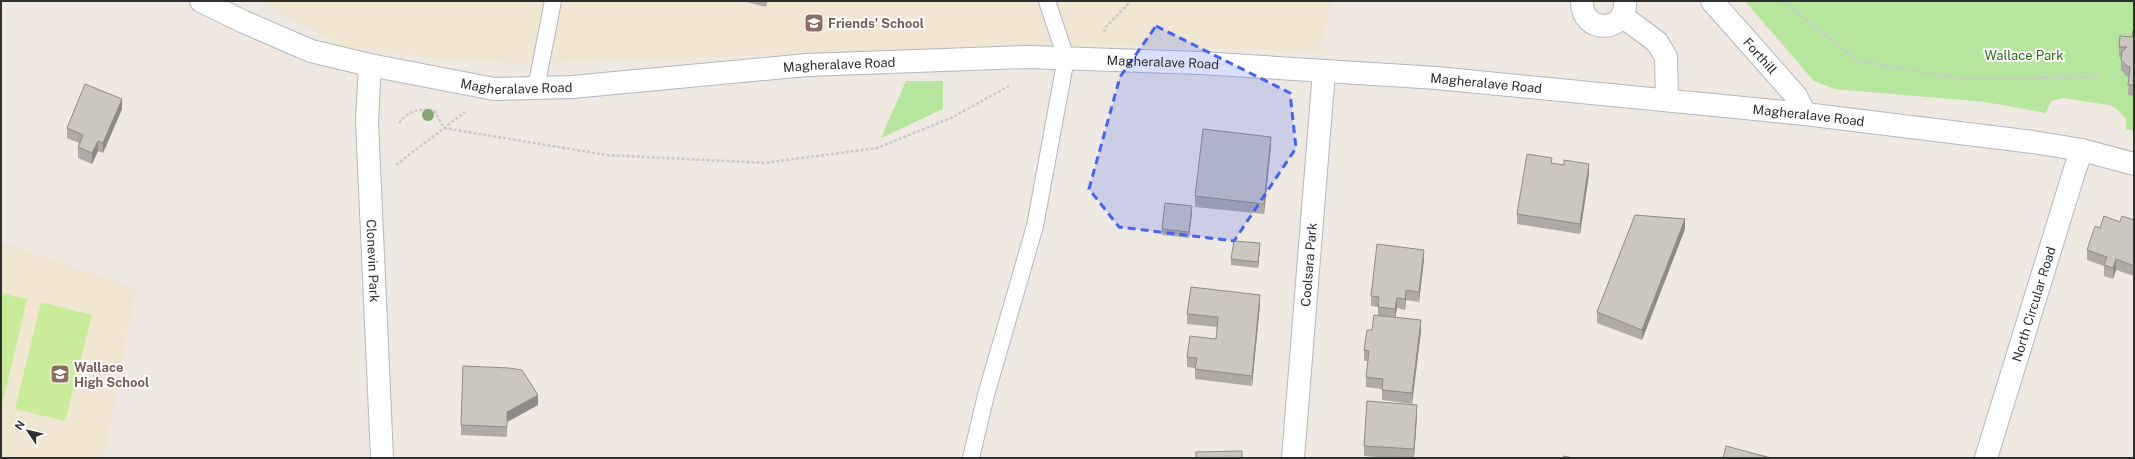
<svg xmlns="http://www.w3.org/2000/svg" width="2135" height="459" font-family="'Public Sans',sans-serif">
<rect width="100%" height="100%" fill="#efe9e1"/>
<path fill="#f0e6d1" d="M261 1H1331L1319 52 1105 45 526 63 439 59 342 46Z
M1 242 136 289 103 458H1Z"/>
<path fill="#b6e59e" d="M1745 1H2134V131L2126 129V119L2117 109 2109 105 2063 98 2051 101 2046 113 1985 102 1835 89 1814 81Z
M906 81H943V109L881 138Z"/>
<path fill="#c9ec9a" d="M1 293 27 299 2 406 1 405Z
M41 302 92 315 65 421 15 409Z"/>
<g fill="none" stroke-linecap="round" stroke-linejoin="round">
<g stroke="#b4b7c1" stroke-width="18">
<path id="service" d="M536 88 553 1
M971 458 986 395 1035 226 1066 58 1047 1"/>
</g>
<g stroke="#b4b7c1" stroke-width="24">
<g id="minor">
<path d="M1582 1C1581 35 1628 33 1625 1"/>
<path id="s1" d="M1712 1 1796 96 1805 114"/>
<path d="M1622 16 1657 42 1666 57 1667 100"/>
<path id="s2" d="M370 65 367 121 382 458"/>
<path id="s3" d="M1293 458 1324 71"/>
<path id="s4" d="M1986 458 2075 169 2082 150"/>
</g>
</g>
<g stroke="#b4b7c1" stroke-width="24">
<g id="tertiary">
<path id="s5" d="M201 1 244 22 311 51 370 65 494 89 572 87 807 65 1028 57 1200 63 1437 78 1805 114 2033 142 2082 150 2134 164"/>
</g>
</g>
<path stroke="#c9c9c9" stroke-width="2.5" stroke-dasharray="3 2" stroke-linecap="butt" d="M1782 1 1859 61 1962 79 2100 77
M1104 32 1106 27 1131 1
M399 123C411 109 417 109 434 110L444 128 606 155 764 163 877 148 951 118 1009 86
M396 165 465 112"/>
<use href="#service" stroke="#fff" stroke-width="16"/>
<use href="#minor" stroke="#fff" stroke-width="22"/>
<use href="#tertiary" stroke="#fff" stroke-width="22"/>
</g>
<circle fill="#84a574" cx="428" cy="115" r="6"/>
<path fill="#afaba4" d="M743 1H768L766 7Z
M2134 29V96L2128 95 2129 77H2127L2121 70V57H2119V47L2132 37Z
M122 109 103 153 98 151 92 164 78 158V147L79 143 67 138V128Z
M1271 147 1264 214 1195 207V196Z
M1552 163 1564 165 1589 174 1580 234 1517 224V214Z
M1192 212 1189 238 1162 235V229Z
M2134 220V276L2116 270 2113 279 2104 276V266L2087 260V250L2100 228 2120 222Z
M1685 229 1642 340 1597 323V312Z
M1260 249 1258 268 1231 265V259Z
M1424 260 1419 302 1406 300 1405 310 1397 308 1395 317 1421 331 1412 404 1382 400V389L1366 387V377L1368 361H1364V350L1378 315V307L1371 306V296Z
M1260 305 1252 386 1195 379V368L1187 367V357L1216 339 1217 327 1187 324V314Z
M538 405 507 422V437L461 435V425Z
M1417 415 1414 458H1387L1364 456V446Z"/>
<path fill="#8e8b86" d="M122 99V109L103 153V143Z
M1271 137V147L1264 214V204Z
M98 141V151L92 164V153Z
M1589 164V174L1580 234V224Z
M1192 206V212L1189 238V232Z
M1685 219V229L1642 340V330Z
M1260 243V249L1258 268V262Z
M1424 250V260L1419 302V292Z
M2116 259V270L2113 279V268Z
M1406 290V300L1405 310V299Z
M1260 295V305L1252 386V376Z
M1397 298V308L1395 319V309Z
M1421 320V331L1412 404V393Z
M538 395V405L507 422V437V412Z
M1417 405V415L1414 458V449Z"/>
<path fill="#cbc7bf" stroke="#8e8b86" d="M2134 29V85H2128L2130 67 2127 66 2121 60 2122 51 2127 47H2119L2120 36 2132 37 2133 30Z
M85 84 122 99 103 143 98 141 92 153 78 147 83 135 67 128Z
M1203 129 1271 137 1264 204 1195 196Z
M1527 154 1552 158 1551 163 1564 165V160L1589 164 1580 224 1517 214Z
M1165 203 1192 206 1189 232 1162 229Z
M1635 215 1685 219 1642 330 1597 312Z
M2104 216 2120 222 2122 216 2134 220V266L2116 259 2113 268 2104 265 2107 257 2087 250 2095 226 2100 228Z
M1234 241 1260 243 1258 262 1231 259Z
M1377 244 1424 250 1419 292 1406 290 1405 299 1397 298 1395 309 1378 307 1379 297 1371 296Z
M1191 287 1260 295 1252 376 1195 369 1197 358 1187 357 1190 336 1216 339 1218 317 1187 314Z
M1374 315 1421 320 1412 393 1382 390 1383 379 1366 377 1369 351 1364 350 1367 330H1372Z
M463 366 509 368 522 370 538 395 507 412V427L461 425Z
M1367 401 1417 405 1414 449 1364 446Z
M1726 446 1771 458H1723Z
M1242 451V458H1196V452Z
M1564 456 1573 458H1563Z"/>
<path fill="#4264fb" fill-opacity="0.2" stroke="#4264fb" stroke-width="3" stroke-dasharray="8 5" stroke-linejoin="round" d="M1156 26 1290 93 1296 148 1234 241 1119 227 1089 189 1120 77Z"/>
<defs>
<g id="school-square" transform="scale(1)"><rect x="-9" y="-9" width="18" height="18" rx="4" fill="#8d6e63" stroke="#fff"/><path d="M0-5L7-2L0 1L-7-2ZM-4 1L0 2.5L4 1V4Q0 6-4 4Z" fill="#fff"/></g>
</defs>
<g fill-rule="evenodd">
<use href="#school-square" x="814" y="23"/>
<use href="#school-square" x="60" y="374"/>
</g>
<g text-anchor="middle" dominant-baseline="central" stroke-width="4" stroke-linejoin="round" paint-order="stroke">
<g font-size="13" font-weight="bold" fill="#785e54" stroke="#fff" text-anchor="start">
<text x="828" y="23">Friends' School</text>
<text x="74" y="367">Wallace<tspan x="74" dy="15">High School</tspan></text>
</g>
<g font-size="13" fill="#2c6e1b" stroke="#fff">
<text x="2024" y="55">Wallace Park</text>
</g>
<g font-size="13" fill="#2e2e2e" stroke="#fff">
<text stroke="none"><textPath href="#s1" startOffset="73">Forthill</textPath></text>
<text stroke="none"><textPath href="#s5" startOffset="978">Magheralave Road</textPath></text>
<text stroke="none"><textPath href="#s5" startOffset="654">Magheralave Road</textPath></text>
<text stroke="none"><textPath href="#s5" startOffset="330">Magheralave Road</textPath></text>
<text stroke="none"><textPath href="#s5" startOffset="1302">Magheralave Road</textPath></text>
<text stroke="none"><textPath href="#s5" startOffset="1626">Magheralave Road</textPath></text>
<text stroke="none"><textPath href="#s2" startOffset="196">Clonevin Park</textPath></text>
<text stroke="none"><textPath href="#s3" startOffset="194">Coolsara Park</textPath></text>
<text stroke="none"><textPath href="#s4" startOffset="161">North Circular Road</textPath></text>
</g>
</g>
<rect width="2135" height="459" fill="none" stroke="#2e2e2e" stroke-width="4"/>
<g transform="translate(28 431) rotate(305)" stroke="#ffffff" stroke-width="3" paint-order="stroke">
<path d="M0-3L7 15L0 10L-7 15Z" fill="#2e2e2e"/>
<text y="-6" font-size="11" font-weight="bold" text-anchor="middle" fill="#2e2e2e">N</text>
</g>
</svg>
